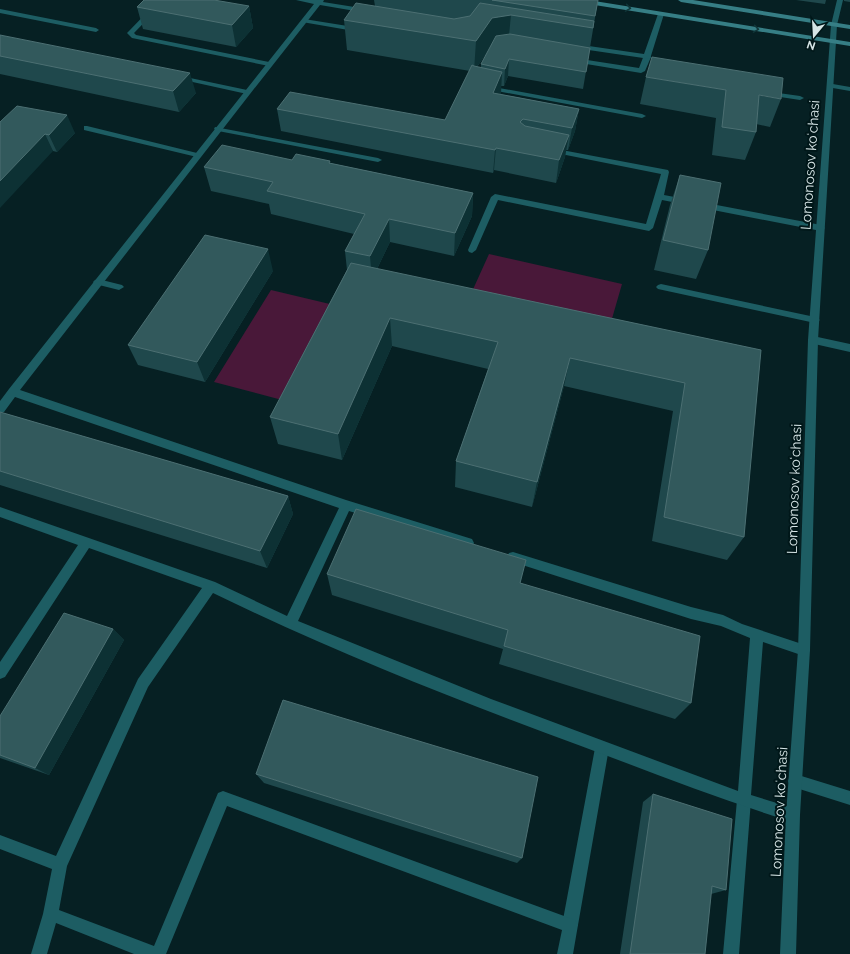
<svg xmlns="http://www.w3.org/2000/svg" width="850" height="954" font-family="Raleway,sans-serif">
<rect width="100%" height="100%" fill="#062023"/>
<path fill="#491839" d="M489 254 622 284 609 329 470 296Z
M271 290 334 305 282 400 214 382Z"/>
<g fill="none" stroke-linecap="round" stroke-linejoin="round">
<path fill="#1d5d63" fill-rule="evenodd" d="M159 0H166L134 33 136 35 269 62 273 64 269 66 132 38 127 33 128 32Z
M304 19 360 28 363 30 360 32 302 22V20Z
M644 55H650L651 57 645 71 641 73 574 62 570 60 574 58 639 68Z
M176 75 247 90 251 92 247 94 179 79 175 77Z
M827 83 850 87V91L827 87Z
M483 85 642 114 646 116 642 118 486 89 482 87Z
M764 91 800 96 804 98 800 100 767 95H764Z
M84 126H87L197 153 201 155 197 157 84 130Z
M215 127 378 158 382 160 378 162 218 131 214 129Z
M548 148H551L668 170 669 172 664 195 821 225 825 228 821 231 662 200 653 228 649 231 498 200 476 250 472 253 469 252 468 250 491 197 495 194 646 224 661 174 551 152H548Z
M98 279 122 285 124 287 119 290 95 284 93 282 95 280Z
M661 284 815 317 820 320 815 323 658 289 656 287 658 285Z
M602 741 607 743 609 748 578 925 575 930 570 933 565 930 562 925 595 748 597 743Z
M795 774 850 791V805L790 786 788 781 790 776Z
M744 793 749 795 751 800 739 954H723L737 800 739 795Z"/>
<path fill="#1d5d63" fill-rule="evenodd" d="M296 0H324L323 2 367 9 370 11 367 13 320 5 250 94 20 390 346 500 472 539 474 543 472 547 468 548 349 511 298 621 491 699 738 791 750 638 721 626 691 619 513 562 509 561 507 557 509 553 513 552 691 607 723 615 742 624 808 646 810 650 808 654 804 656 763 642 751 795 793 808 798 810 800 815 798 820 793 822C721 800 651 772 581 746 456 700 332 651 213 593L148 687 67 866 59 910 154 946 218 793 223 791 575 920 578 925 573 954H557L562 930 227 806 166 954H134L56 923 47 954H31L43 914 52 869 0 849V835L56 856 138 679 202 588 89 548 5 677 0 679V662L78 545 0 517V507L215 582 287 616 339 508 15 397 4 412 0 413V401L9 389 314 4Z
M837 0H843L837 25 834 27 831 25Z
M0 9 96 28 99 30 96 32 0 13Z
M661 12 664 14 650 59 575 48 572 46 575 44 644 54 658 14Z
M813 336 850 344V352L810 343 808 340Z"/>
<path fill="#1d5d63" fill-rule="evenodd" d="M834 23 837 25 818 340 810 650 800 815 796 954H780L786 815 798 650 808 340 831 25Z"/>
<path fill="#367e85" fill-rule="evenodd" d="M573 0H588L850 42V46L576 2Z
M678 0H693L850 25V29L681 2Z"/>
</g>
<path fill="#1f484c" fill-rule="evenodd" d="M374 0H598L583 89 508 76 504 86H501L500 94 579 109 575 131 568 150H566L565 157 556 183 494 170 493 173 281 131 277 109 445 120 470 71 347 50 344 20 375 6ZM490 48 481 64V68L477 67Z
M796 0H826L825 4Z
M844 0H850V2L844 1Z
M249 6 253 28 236 47 143 29 137 7Z
M0 35 196 93 179 112 0 74Z
M646 77 781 99 770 127 756 124V132L745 160 712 155 716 118 640 104Z
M17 106 75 133 57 152 53 151Z
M292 160 330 163 473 193 472 216 454 256 390 242 377 269 761 350 744 537 727 560 652 541 673 411 564 386 532 507 455 487 456 461 488 369 392 346 342 460 278 444 270 417 347 270 345 251 354 234 271 214 269 204 211 191 204 167Z
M680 175 708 250 696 279 654 270 670 205Z
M273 271 205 382 138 365 128 345Z
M0 412 288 496 293 514 267 568 0 485Z
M327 574 521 583 691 703 675 719 499 664 503 649 332 595Z
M113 629 124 640 49 775 0 758V716Z
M256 774 522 858 517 863 264 783Z
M653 794 726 890 711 894 705 954H620L643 802Z"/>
<path fill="#0d3134" d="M249 6 253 28 236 47 232 25Z
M511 15 508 45 490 48 474 71 476 41 492 18Z
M509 59 508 76 504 86 505 69Z
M502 72 501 94 492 115 493 93Z
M190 73 196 93 179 112 173 91Z
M579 109 575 131 568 150 572 128Z
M67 115 75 133 57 152 49 135Z
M45 134 53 151 0 208V181Z
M569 135 565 157 556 183 559 160Z
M496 148 494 170 493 173 495 150Z
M473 193 472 216 454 256 455 233Z
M389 219 390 242 372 279 370 256Z
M268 249 273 271 205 382 197 362Z
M390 318 392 346 342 460 338 434Z
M570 358 564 386 532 507 537 482Z
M288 496 293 514 267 568 260 551Z
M526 560 521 582 515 604 520 583Z
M113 629 124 640 49 775 35 768Z"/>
<path fill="#32595c" stroke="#4c6f72" d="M144 0H214L249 6 232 25 137 7Z
M492 0H598L595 16Z
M356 3 454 19 470 16 480 3 594 21 593 28 511 15 492 18 476 41 344 20Z
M510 34 590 48 586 72 509 59 505 69 481 64 496 36Z
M0 35 190 73 173 91 0 56Z
M652 57 783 78 781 99 759 95 756 132 722 127 726 90 646 77Z
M472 65 474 66 502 72 493 93 579 109 572 128 523 119 520 122 525 126 569 135 559 160 496 148 495 150 277 109 290 92 445 120Z
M17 106 67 115 49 135 45 134 0 181V122Z
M222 145 292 160 296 154 330 161 329 163 473 193 455 233 389 219 370 256 345 251 365 214 267 191 273 182 204 167Z
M680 175 721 183 708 250 663 240Z
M205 235 268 249 197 362 128 345Z
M351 263 761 350 744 537 664 517 685 383 570 358 537 482 456 461 498 342 390 318 338 434 270 417Z
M0 412 288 496 260 551 0 471Z
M356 509 526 560 520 583 700 636 691 703 504 646 508 630 327 574Z
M64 613 113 629 35 768 0 755V716Z
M283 700 538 777 522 858 256 774Z
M653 794 732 819 726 890 712 886 705 954H630Z"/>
<defs><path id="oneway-chevron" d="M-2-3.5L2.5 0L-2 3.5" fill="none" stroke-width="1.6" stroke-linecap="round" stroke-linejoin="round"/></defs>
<g stroke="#103639">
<use href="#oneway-chevron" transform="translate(628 8) rotate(9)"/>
<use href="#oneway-chevron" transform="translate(756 29) rotate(9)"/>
</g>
<g text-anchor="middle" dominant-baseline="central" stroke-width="4" stroke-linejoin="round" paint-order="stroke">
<g font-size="14" fill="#d6e5e6" stroke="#001719">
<text transform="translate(810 165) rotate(-86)">Lomonosov koʻchasi</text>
<text transform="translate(794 489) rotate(-88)">Lomonosov koʻchasi</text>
<text transform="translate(779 812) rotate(-87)">Lomonosov koʻchasi</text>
</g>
</g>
<g transform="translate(814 36) rotate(198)" stroke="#001719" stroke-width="3" paint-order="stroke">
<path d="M0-3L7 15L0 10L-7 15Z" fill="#d6e5e6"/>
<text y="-6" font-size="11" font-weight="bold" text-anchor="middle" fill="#d6e5e6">N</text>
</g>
</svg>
